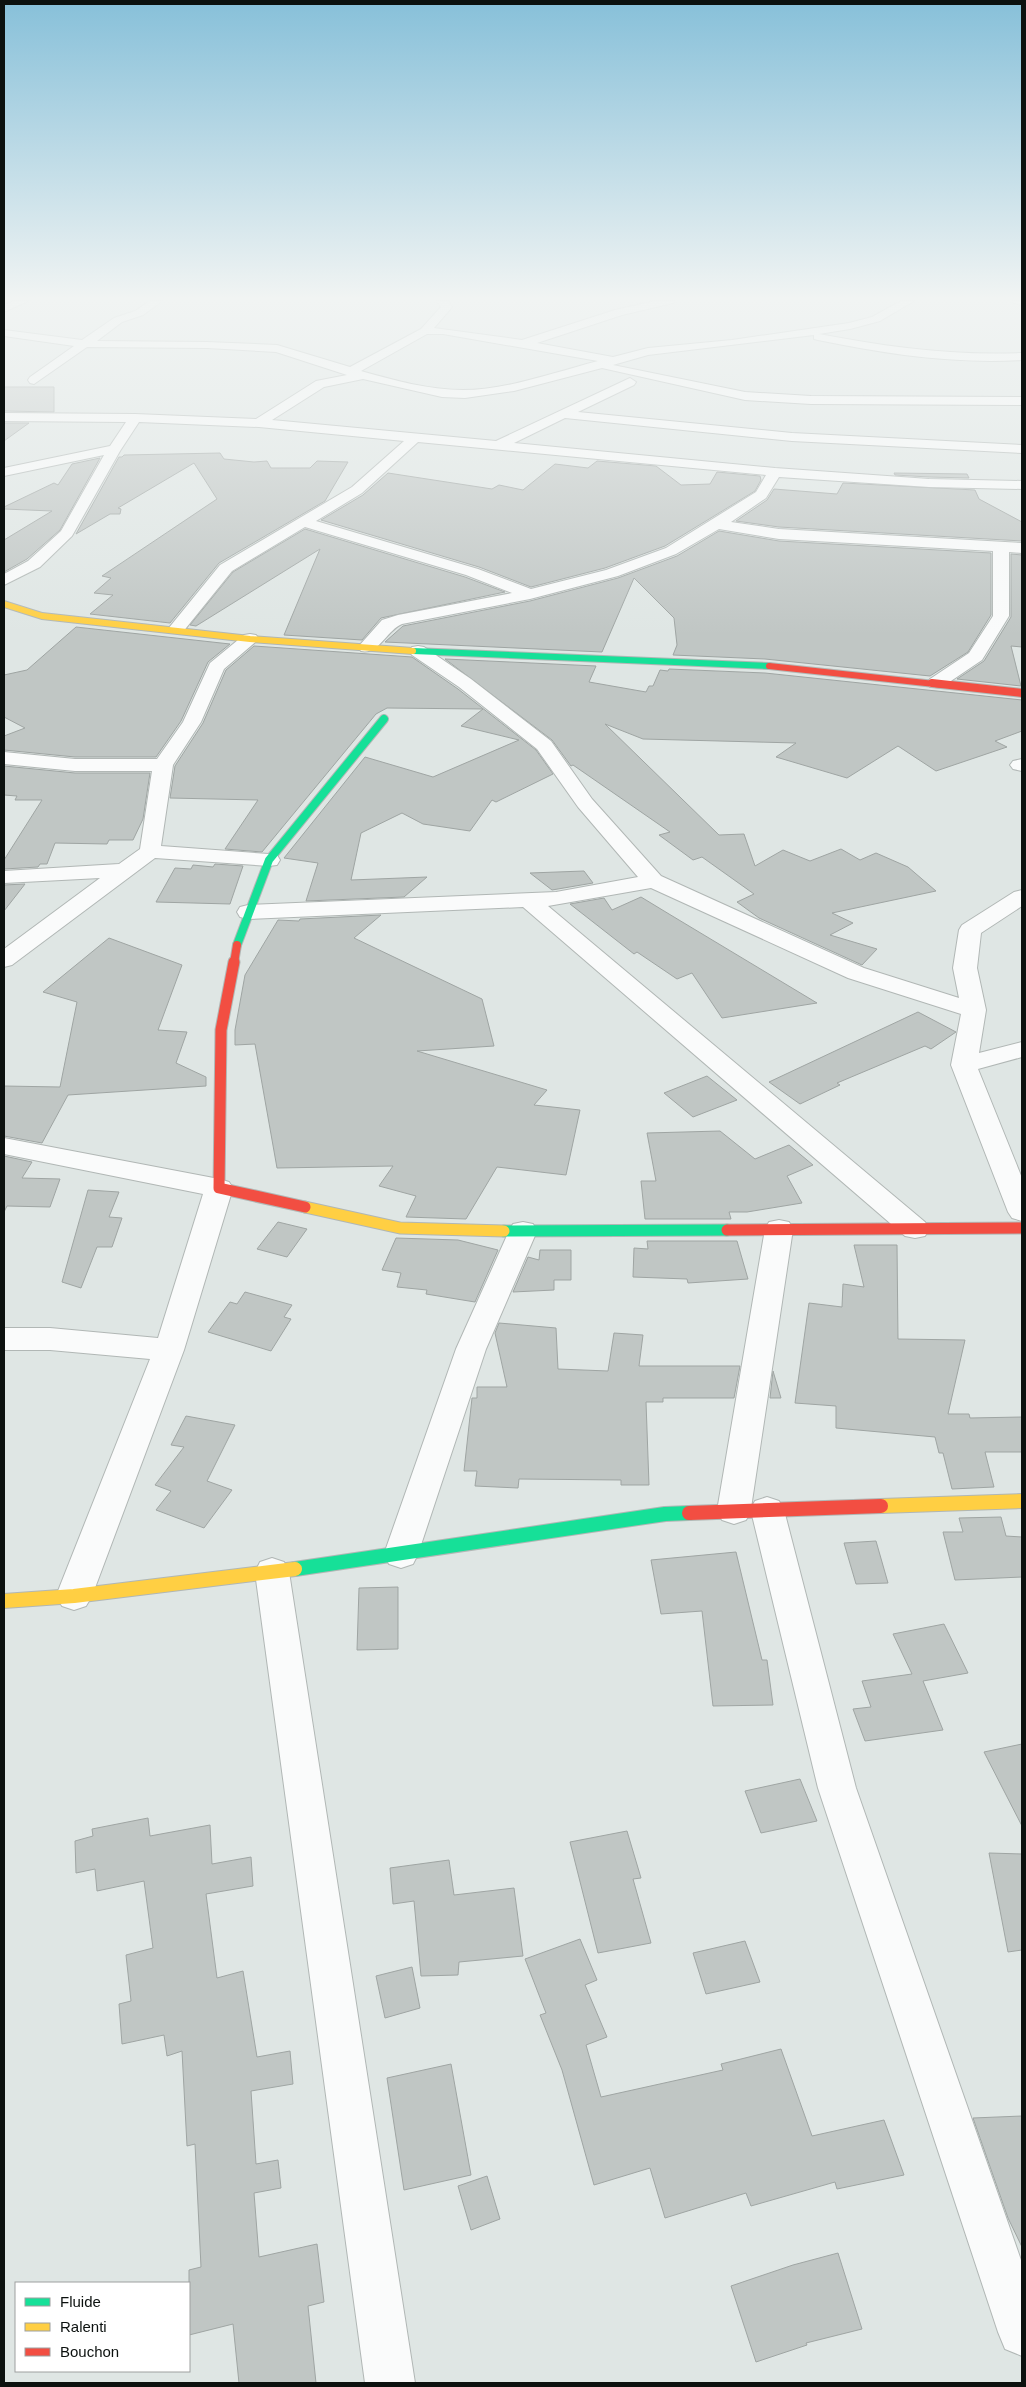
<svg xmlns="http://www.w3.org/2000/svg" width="1026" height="2387" font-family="Arial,sans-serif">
<rect width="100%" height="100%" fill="#dfe6e4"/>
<path fill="#c0c6c4" stroke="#9fa5a3" d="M4 387H54V412L4 411Z
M4 423H29L4 441Z
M220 453 224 459 254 462 267 461 271 468H310L317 461 348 462 325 501 219 563 170 623 90 614 113 595 94 593 111 578 102 576 217 499 194 463 118 508 121 509 120 514H110L76 534 119 457H122L124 455Z
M100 458 60 530 27 559 4 572V540L52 511 4 509V507L54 483 58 485 72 464Z
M597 461 656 466 681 485 710 484 717 472 760 476 761 480 755 491 665 546 605 568 531 587 479 567 321 520 363 495 388 473 492 489 499 485 523 490 555 464 588 468Z
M894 473 967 474 969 478 929 477 895 475Z
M843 483 975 490 979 499 1022 522V541L779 527 736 521 767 500 774 489 837 494Z
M305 529 465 577 505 592 381 618 362 640 284 635 320 549 196 626 190 625 233 572Z
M719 531 779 541 991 553V615L968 652 930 676 765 659 673 655 677 645 674 618 634 578 602 652 385 642 403 626 530 601 618 578 677 556Z
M1011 554 1022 555V647L1011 646 1021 686 957 679 984 661 1011 617Z
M76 627 230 644 208 662 181 721 156 757H75L4 750V736L25 728 4 717V675L27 670Z
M254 646 412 657 458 689 536 750 553 774 496 802 492 800 470 831 423 824 402 813 361 833 351 880 427 877 404 897 306 901 318 863 284 858 365 757 433 777 519 740 461 726 483 709 387 708 376 714 262 852 225 849 258 800 170 798 175 766 203 723 226 670Z
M445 659 596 666 589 682 646 692 649 686H653L660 670 668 671 669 669 765 673 1022 700V731L995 741 1007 747 936 771 898 746 847 778 776 757 796 743 643 739 605 724 719 835 744 834 755 866 783 850 810 861 841 849 860 860 876 853 908 867 936 891 832 913 853 923 830 935 877 949 862 965 759 918 737 902 754 894 702 857 693 860 659 835 670 832 573 765 571 766 552 740Z
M4 766 75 773H150L143 819 133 840H109L107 844 55 843 47 864H40L38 867 4 869V860L42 800H15L17 796 4 795Z
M215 864 243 866 230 904 156 902 175 868 191 869 193 865 213 867Z
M584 871 593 883 552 890 530 873Z
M25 884 4 911V885Z
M641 897 669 914 817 1003 722 1018 692 973 677 979 637 952 634 954 570 904 604 898 612 910Z
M381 915 354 938 482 999 494 1046 417 1051 547 1090 534 1105 580 1110 566 1175 497 1167 466 1219 406 1217 416 1196 379 1186 393 1166 277 1168 255 1044 235 1045V1030L245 975 278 920 299 921 300 919Z
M109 938 182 965 158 1030 187 1032 176 1063 206 1077V1086L68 1095 42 1143 4 1136V1086L60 1087 77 1002 43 992Z
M918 1012 956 1032 931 1049 925 1046 837 1083 840 1085 800 1104 769 1082Z
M707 1076 737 1100 693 1117 664 1093Z
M720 1131 755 1159 789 1145 813 1165 787 1176 802 1203 747 1212H729L731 1219H645L641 1181H656L647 1133Z
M4 1156 32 1162 22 1178 60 1179 50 1207 7 1206 4 1212Z
M88 1190 119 1192 109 1217 122 1218 112 1247H97L81 1288 62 1282Z
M278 1222 307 1229 287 1257 257 1249Z
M396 1238 458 1240 498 1250 475 1302 426 1294 427 1290 397 1287 401 1273 382 1270Z
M647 1241H737L748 1279 688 1283 687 1279 633 1277 634 1248 648 1249Z
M854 1245H897L898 1339 965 1340 948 1414H969L970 1418 1022 1417V1452H985L994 1487 952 1489 943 1453H939L935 1437 836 1428V1406L795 1403 809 1303 842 1307 843 1284 864 1287Z
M540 1250H571V1280H554V1290L513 1292 528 1257 539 1260Z
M245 1292 292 1305 284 1317 291 1319 271 1351 208 1332 230 1302 237 1304Z
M499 1323 556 1328 558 1369 608 1371 614 1333 643 1335 639 1366H740L734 1398H663V1402H646L649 1485H621V1480L519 1479 518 1488 475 1486 477 1471H464L472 1398H477V1387H507L495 1333Z
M773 1371 781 1398H770Z
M186 1416 235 1425 207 1481 232 1490 204 1528 156 1510 171 1491 155 1485 184 1447 171 1445Z
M1001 1517 1006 1536 1022 1537V1577L955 1580 943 1532H963L959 1518Z
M876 1541 888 1583 856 1584 844 1543Z
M736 1552 762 1660H767L773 1705 713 1706 702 1611 661 1614 651 1560Z
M398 1587V1649L357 1650 359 1588Z
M944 1624 968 1673 923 1681 943 1730 865 1741 853 1709 871 1707 862 1681 912 1674 893 1634Z
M1022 1744V1826L984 1752Z
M800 1779 817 1821 761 1833 745 1791Z
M148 1818 150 1836 210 1825 212 1864 251 1857 253 1886 206 1894 217 1978 243 1971 257 2057 290 2051 293 2084 251 2091 256 2164 278 2160 281 2188 254 2193 259 2257 317 2244 324 2302 308 2306 316 2383H239L233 2324 189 2335V2270L201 2267 195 2144 187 2146 182 2051 167 2056 164 2035 122 2044 119 2004 131 2001 126 1955 153 1948 144 1881 97 1891 95 1869 76 1873 75 1841 93 1836 92 1829Z
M627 1831 641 1878 633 1879 651 1943 598 1953 570 1842Z
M989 1853 1022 1854V1950L1008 1952Z
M449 1860 454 1895 514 1888 523 1956 459 1962 458 1975 421 1976 414 1901 393 1904 390 1868Z
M580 1939 597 1980 585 1985 607 2037 586 2045 601 2097 723 2070 721 2064 781 2049 812 2136 884 2120 904 2175 837 2189 835 2182 751 2206 746 2193 665 2218 650 2168 594 2185 562 2070 540 2015 546 2013 525 1959Z
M745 1941 760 1982 706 1994 693 1953Z
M412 1967 420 2008 385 2018 376 1976Z
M451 2064 471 2175 404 2190 387 2078Z
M1022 2116V2247L1008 2218 973 2118Z
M487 2176 500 2219 471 2230 458 2186Z
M838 2253 862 2329 806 2343 807 2345 756 2362 731 2286 793 2265Z"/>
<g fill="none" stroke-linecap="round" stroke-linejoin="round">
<g stroke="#b1b7b5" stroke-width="2">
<path id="street" d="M14 301H28L4 312V305Z
M150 301H162L143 315 122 322 97 341 207 342 277 345 350 367 421 329 441 307 437 301H448L452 307 434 328 522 340 615 310 655 301H674L673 303 622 315 537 343 613 357 648 348 732 340 849 323 872 317 901 301H914L880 321 850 329 819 334C887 347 953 356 1022 353V360C953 364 886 354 818 340L814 339V335L648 355 613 365 745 392 811 396 1022 397V405L811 404 745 400 602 368 514 391 465 398 442 397 363 379 324 387 272 420 496 441 630 378 636 382 634 385 578 412 792 433 1022 445V453L792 441 565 418 514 443 775 468 929 479 1022 481V489L929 487 779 477 766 498 731 522 779 529 1022 543V553L1009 552V616L982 660 942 687H930L927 683 930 679 969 653 993 616V551L779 539 719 529 676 554 618 576 530 599 402 624C387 630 379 655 361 651L358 647 382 620 398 615 512 593 466 575 305 527 232 571 182 633H170L168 629 220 565 352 487 404 441 259 427 139 422 120 451 72 536 40 567 4 585V574L28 561 61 531 104 455 4 476V468L110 446 126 422 4 421V413L135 414 256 419 316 381 347 375 276 352 207 348 87 347 34 384 30 383 28 380 30 377 74 346 4 336V330L82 340 114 318 135 311ZM427 334H443L598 361C556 372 506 390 463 390 429 390 393 380 361 371ZM418 442 766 475 756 492 666 548 606 570 531 589 478 569 316 521 362 493Z
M1013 301H1022V305L1014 303Z
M250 634 256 635 259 639 224 669 201 722 173 765 161 846 269 854 277 855 280 860 277 865 269 866 155 858 12 965 4 967V949L100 878 4 883V871L119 864 140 849 152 771H75L4 764V752L75 759H157L183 722 210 663 244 635Z
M418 646 424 647 471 679 551 741 592 799 661 876 864 968 959 998 953 968 959 930 962 925 1014 892 1022 890V906L981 933 977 968 986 1010 979 1053 1022 1042V1057L978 1069 1022 1178V1221L1012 1218 1008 1212 951 1065 961 1014 848 978 651 888 548 906 925 1222 929 1229 925 1236 915 1238 905 1236 523 907 248 919 240 917 237 912 240 907 248 905 556 892 638 877 578 807 537 749 459 687 412 655 409 651 412 647Z
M1022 759V771L1013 769 1010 765 1013 761Z
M4 1138 219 1179 229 1182 233 1188 184 1350 92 1596 86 1606 74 1610 62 1606 56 1596 150 1359 50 1350H4V1328H50L158 1338 203 1194 4 1154Z
M779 1220 789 1222 793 1229 751 1508 755 1501 767 1497 779 1501 784 1510 856 1788 1022 2263V2356L1005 2349 998 2332 818 1788 751 1511 746 1520 734 1524 722 1520 717 1511 765 1229 769 1222Z
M523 1222 533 1224 537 1231 486 1349 418 1554 413 1564 401 1568 389 1564 384 1554 456 1349 509 1231 513 1224Z
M272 1558 284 1562 289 1572 415 2383H365L255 1572 260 1562Z"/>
</g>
<g stroke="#b1b7b5" stroke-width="8">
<path id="fast-far3" d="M413 651 769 666"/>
</g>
<g stroke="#b1b7b5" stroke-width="10">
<path id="fast-far2" d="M237 945 269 860 384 719"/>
</g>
<g stroke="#b1b7b5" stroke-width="13">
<path id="fast-far1" d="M504 1231 727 1230"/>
</g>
<g stroke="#b1b7b5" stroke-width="16">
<path id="fast" d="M295 1569 665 1514 689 1513"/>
</g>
<g stroke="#b1b7b5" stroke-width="8">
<path id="slow-far2" d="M4 604 42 616 250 639 413 651"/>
</g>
<g stroke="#b1b7b5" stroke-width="13">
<path id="slow-far1" d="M305 1207 400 1228 504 1231"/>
</g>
<g stroke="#b1b7b5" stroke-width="16">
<path id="slow" d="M881 1506 1022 1501
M4 1601 74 1596 295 1569"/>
</g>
<g stroke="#b1b7b5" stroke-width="8">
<path id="jam-far3" d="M769 666 944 685"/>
</g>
<g stroke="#b1b7b5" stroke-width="10">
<path id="jam-far2" d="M932 683 1022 693
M234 963 237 945"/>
</g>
<g stroke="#b1b7b5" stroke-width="13">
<path id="jam-far1" d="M234 962 221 1030 219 1188 305 1207
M727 1230 1022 1228"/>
</g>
<g stroke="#b1b7b5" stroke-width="16">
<path id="jam" d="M689 1513 881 1506"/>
</g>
<use href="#street" fill="#fafbfb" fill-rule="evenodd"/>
<use href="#fast-far3" stroke="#16e098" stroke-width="6"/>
<use href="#fast-far2" stroke="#16e098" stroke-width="8"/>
<use href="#fast-far1" stroke="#16e098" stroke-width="11"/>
<use href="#fast" stroke="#16e098" stroke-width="14"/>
<use href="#slow-far2" stroke="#ffcf43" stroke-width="6"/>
<use href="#slow-far1" stroke="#ffcf43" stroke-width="11"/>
<use href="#slow" stroke="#ffcf43" stroke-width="14"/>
<use href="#jam-far3" stroke="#f24e42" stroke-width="6"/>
<use href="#jam-far2" stroke="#f24e42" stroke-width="8"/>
<use href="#jam-far1" stroke="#f24e42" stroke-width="11"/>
<use href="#jam" stroke="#f24e42" stroke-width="14"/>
</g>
<linearGradient id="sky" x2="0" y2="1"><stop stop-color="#87c0d9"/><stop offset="0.47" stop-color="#f1f4f3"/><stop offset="1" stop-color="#f1f4f3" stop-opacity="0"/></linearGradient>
<rect width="1026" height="635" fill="url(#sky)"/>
<rect width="1026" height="2387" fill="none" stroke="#0c110f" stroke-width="10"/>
<rect x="15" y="2282" width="175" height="90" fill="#ffffff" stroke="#9ea09f"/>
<rect x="25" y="2298" width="25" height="8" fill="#16e098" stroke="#9ea09f"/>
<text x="60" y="2307" font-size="15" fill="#0c110f">Fluide</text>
<rect x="25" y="2323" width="25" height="8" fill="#ffcf43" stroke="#9ea09f"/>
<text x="60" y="2332" font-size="15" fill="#0c110f">Ralenti</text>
<rect x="25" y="2348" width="25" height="8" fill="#f24e42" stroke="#9ea09f"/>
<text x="60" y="2357" font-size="15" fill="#0c110f">Bouchon</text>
</svg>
